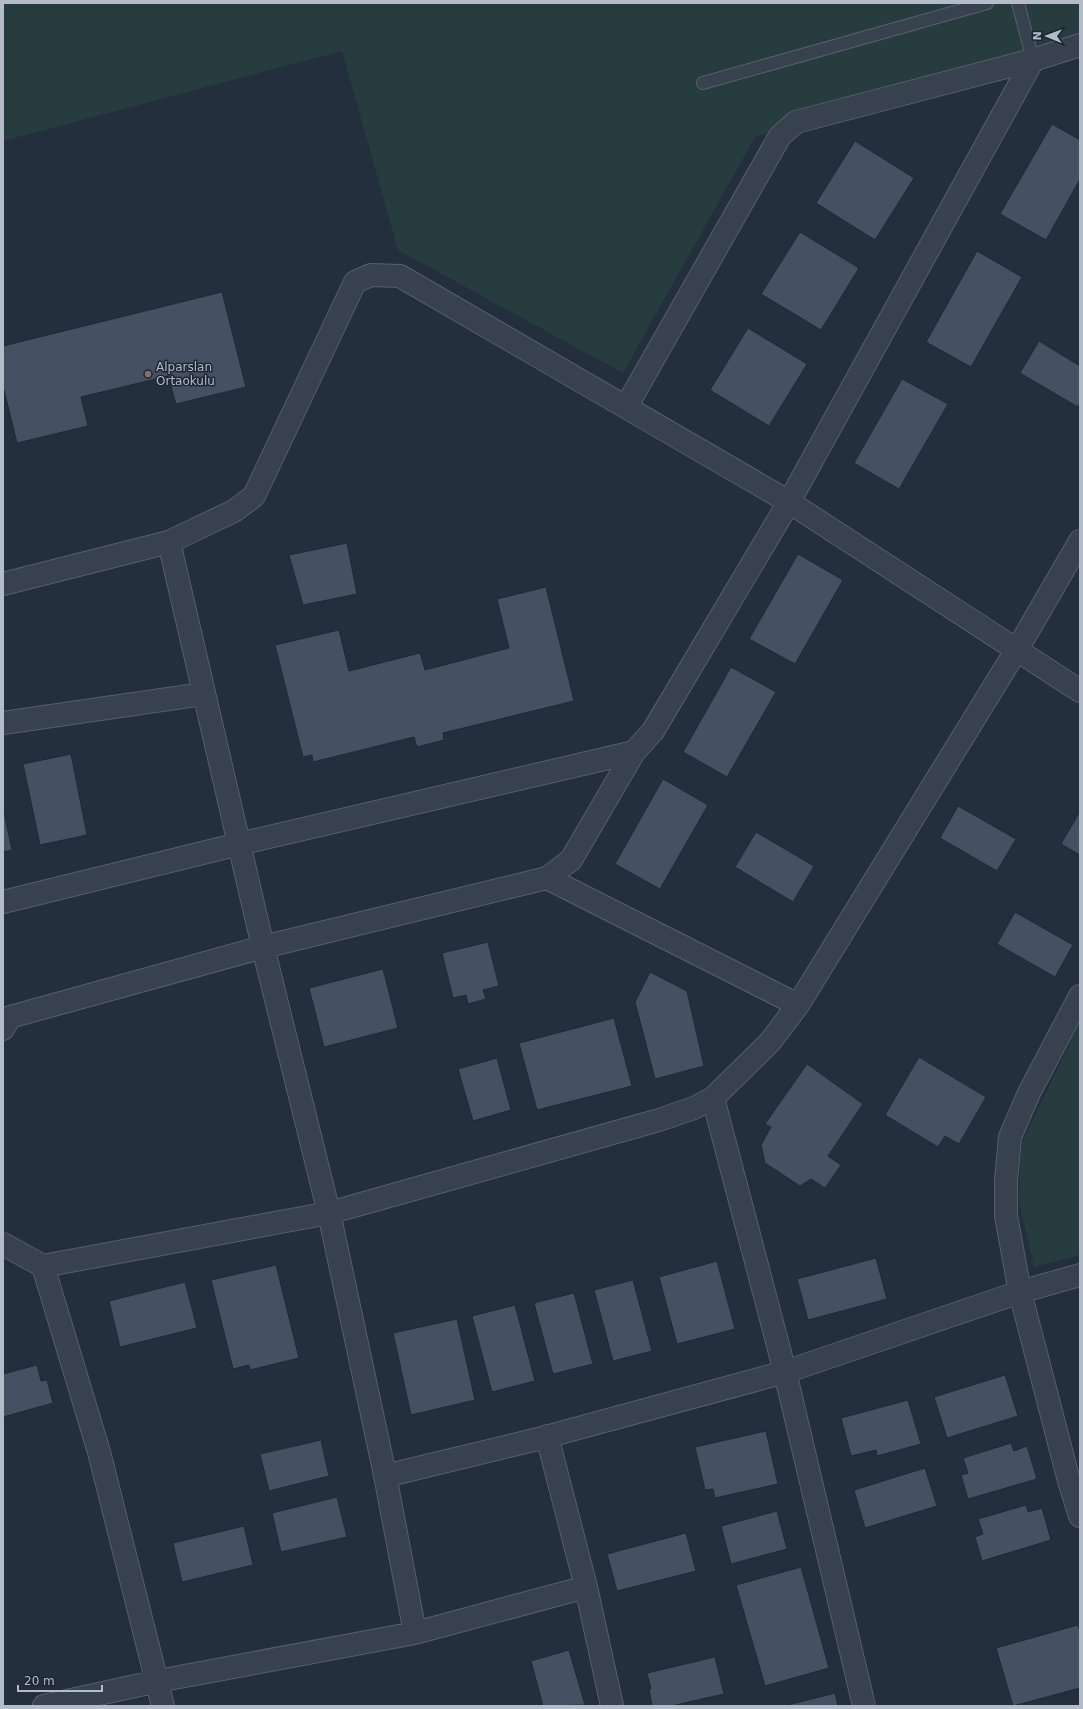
<svg xmlns="http://www.w3.org/2000/svg" width="1083" height="1709" font-family="'DejaVu Sans',sans-serif">
<rect width="100%" height="100%" fill="#242f3e"/>
<path fill="#263c3f" d="M3 3H1080V39L755 137 623 373 398 250 342 51 3 141Z
M1080 1022V1255L1034 1267 1019 1202 1021 1145Z"/>
<path fill="#455162" stroke="#1f2835" d="M1052 124 1080 140V179L1046 240 1000 214Z
M855 141 914 178 875 240 816 203Z
M800 232 859 268 821 330 761 294Z
M977 251 1022 277 971 367 926 342Z
M222 292 246 387 176 404 168 376 81 397 88 426 17 443 3 386V346Z
M748 328 807 364 769 426 710 390Z
M1039 341 1080 366V403L1078 407 1020 373Z
M902 379 948 404 899 489 854 463Z
M347 543 357 594 303 605 289 555Z
M798 554 843 580 795 664 749 639Z
M546 587 574 701 443 733 444 740 417 747 414 737 313 762 312 755 303 757 275 645 339 630 349 671 420 653 425 670 509 648 497 599Z
M731 667 776 692 727 777 683 752Z
M71 754 87 835 40 845 23 764Z
M663 779 708 805 660 889 615 864Z
M958 806 1016 839 997 871 940 838Z
M3 808 12 850 3 852Z
M1079 813H1080V855L1061 844Z
M756 832 814 866 793 902 735 867Z
M1015 912 1073 945 1055 977 997 944Z
M488 942 499 986 483 990 486 999 468 1004 466 995 453 998 442 953Z
M383 969 398 1028 324 1047 309 988Z
M650 972 687 991 704 1066 655 1079 635 1002Z
M614 1018 632 1086 537 1110 519 1043Z
M919 1057 986 1097 959 1144 945 1136 938 1147 885 1115Z
M497 1058 511 1110 473 1121 458 1069Z
M807 1064 863 1104 828 1156 841 1165 825 1188 811 1179 800 1186 765 1163 761 1145 771 1127 765 1124Z
M876 1258 887 1299 808 1320 797 1279Z
M717 1261 735 1329 677 1344 659 1277Z
M276 1265 299 1358 250 1370 249 1365 233 1369 211 1280Z
M633 1280 652 1351 613 1361 594 1290Z
M185 1282 197 1328 120 1347 109 1301Z
M574 1293 593 1364 553 1374 534 1303Z
M515 1305 535 1381 492 1392 472 1316Z
M457 1319 475 1400 411 1415 393 1333Z
M37 1365 41 1381 47 1380 53 1403 3 1417V1374Z
M1005 1375 1018 1416 947 1438 934 1397Z
M908 1400 921 1444 877 1456 876 1450 851 1456 841 1418Z
M766 1431 778 1484 715 1498 713 1489 705 1490 695 1447Z
M321 1440 329 1476 269 1491 260 1454Z
M1011 1443 1014 1451 1027 1446 1037 1479 968 1499 961 1475 968 1473 963 1458Z
M925 1468 937 1506 865 1528 854 1490Z
M337 1497 347 1537 281 1552 272 1513Z
M1026 1505 1028 1512 1042 1508 1051 1540 982 1561 975 1537 983 1534 978 1519Z
M777 1511 787 1549 731 1564 721 1526Z
M244 1526 253 1565 182 1582 173 1543Z
M686 1533 696 1571 617 1591 607 1554Z
M801 1567 829 1668 765 1686 736 1585Z
M1078 1625 1080 1632V1688L1013 1706 996 1648Z
M569 1650 585 1705 543 1706 531 1661Z
M715 1657 724 1694 671 1706H652L649 1689H651L647 1673Z
M835 1693 838 1706H784Z"/>
<g fill="none" stroke-linecap="round" stroke-linejoin="round">
<g stroke="#565f6c" stroke-width="14">
<path id="lane" d="M1018 3 1033 60
M703 83 987 3"/>
</g>
<g stroke="#565f6c" stroke-width="24">
<path id="street" d="M626 407 780 136 796 122 1033 60
M169 542 263 947 329 1213 384 1470 415 1633
M3 584 169 542 234 511 254 496 355 282 371 275 400 276 789 502 1080 691
M3 723 203 694
M547 878 798 1005
M3 902 239 844 634 752 653 731 789 502 1033 60 1080 45
M1080 996 1029 1093 1010 1137 1006 1181V1216L1020 1292 1069 1481 1080 1516
M3 1029 10 1017 263 947 547 878 571 860 634 752
M713 1098 785 1372 864 1706
M3 1244 43 1266 99 1452 163 1706
M43 1266 329 1213 659 1120 694 1108 713 1098 770 1042 798 1005 1025 636 1080 541
M547 1436 586 1587 612 1706
M385 1476 538 1439 785 1372 1020 1292 1080 1275
M44 1706 158 1681 415 1633 586 1587"/>
</g>
<use href="#lane" stroke="#38414e" stroke-width="12"/>
<use href="#street" stroke="#38414e" stroke-width="22"/>
</g>
<circle fill="#8d6e63" stroke="#1d2633" stroke-width="1.5" cx="148" cy="374" r="4"/>
<g text-anchor="middle" dominant-baseline="central" stroke-width="3" stroke-linejoin="round" paint-order="stroke">
<g font-size="12" fill="#b4bcc9" stroke="#1d2633" text-anchor="start">
<text x="156" y="367">Alparslan<tspan x="156" dy="14">Ortaokulu</tspan></text>
</g>
</g>
<rect width="1083" height="1709" fill="none" stroke="#b4bcc9" stroke-width="8"/>
<g transform="translate(1047 36) rotate(271)" stroke="#1d2633" stroke-width="3" paint-order="stroke">
<path d="M0-3L7 15L0 10L-7 15Z" fill="#b4bcc9"/>
<text y="-6" font-size="11" font-weight="bold" text-anchor="middle" fill="#b4bcc9">N</text>
</g>
<path d="M18 1685v6h84v-6" fill="none" stroke="#b4bcc9" stroke-width="2"/>
<text x="24" y="1685" font-size="12" fill="#b4bcc9" stroke="#1d2633" stroke-width="3" paint-order="stroke">20 m</text>
</svg>
